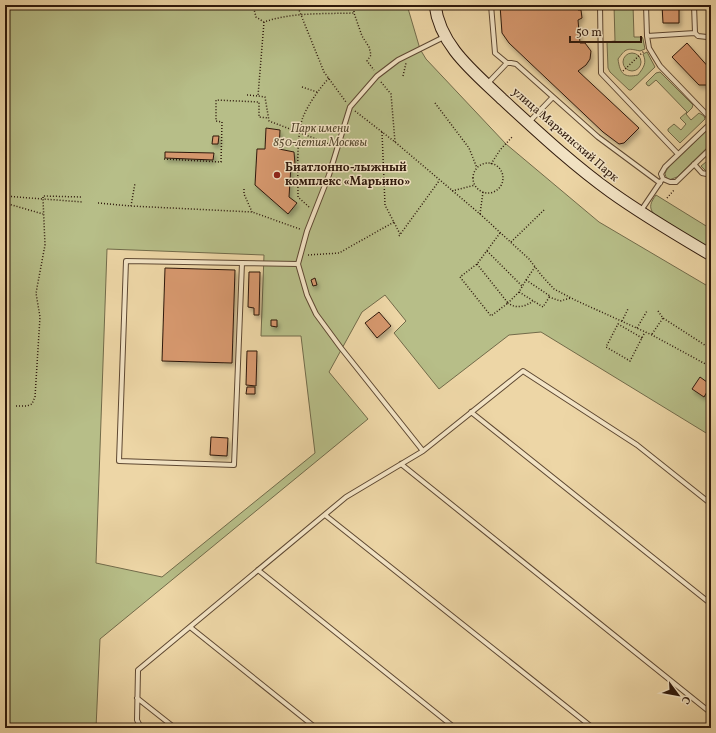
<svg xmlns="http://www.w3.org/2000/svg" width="716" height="733" font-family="Vollkorn,serif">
<defs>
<filter id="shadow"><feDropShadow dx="2" dy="3.5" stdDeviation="2" flood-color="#0004"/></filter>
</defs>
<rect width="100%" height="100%" fill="#edd6a6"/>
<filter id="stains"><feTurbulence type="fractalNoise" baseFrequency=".005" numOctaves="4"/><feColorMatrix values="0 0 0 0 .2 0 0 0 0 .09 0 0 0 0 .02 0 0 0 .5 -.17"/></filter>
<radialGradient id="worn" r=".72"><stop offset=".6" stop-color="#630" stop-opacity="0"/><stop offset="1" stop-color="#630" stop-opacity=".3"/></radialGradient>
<path fill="#b7be88" stroke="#726b4a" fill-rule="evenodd" d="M5 5H407L420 49 426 59 506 144 599 222 711 288V436L541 332 509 335 439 389 394 333 406 321 385 295 362 312 329 372 368 419 100 639 96 728H5ZM107 249 264 255 261 336H301L315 453 162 577 96 563Z
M614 5H633L634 37H642L643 39 645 49 640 51C627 48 626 48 618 59 620 74 624 78 638 75 644 67 647 63 643 54L647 52 655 67 631 90H629L610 72 608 68 607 42 615 41Z
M623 62a9 9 0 1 1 18 0a9 9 0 1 1-18 0Z
M660 72 693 105 692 108 686 114 691 120 699 113 704 116 705 119 680 143 668 131V129L674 124 681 130 686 124 680 118 687 112 656 80 649 86 647 85 646 83 656 73Z
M711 126V144L677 177 669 180C663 175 665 172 669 167Z
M711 158V172H707L701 166Z
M656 195 711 229V250L654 214C648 207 651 202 656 195Z"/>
<path fill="#d5976d" stroke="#2e180b" filter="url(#shadow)" d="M500 5H578V10H581L582 18 578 20 580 43H585L591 51 590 59 586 65 578 71 639 128 624 143 619 144 603 132 509 43 502 33Z
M662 5H679V23H663Z
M687 43 711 70V85H699L672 57Z
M266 128 280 130 279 149 294 152 295 164 291 165 289 197 297 203 288 214 255 185 257 149H265Z
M213 136H219L218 144H212Z
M165 152 214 153 213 160 165 158Z
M165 268 235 270 232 363 162 361Z
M249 272H260L259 315H254V308L248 307Z
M315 278 317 285 313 286 311 280Z
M379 312 391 326 377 338 365 323Z
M271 320H277V327L271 326Z
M247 351H257L256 386 246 385Z
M700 377 711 385 704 397 692 389Z
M247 387H255V394H246Z
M211 437 228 438 227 456 210 455Z"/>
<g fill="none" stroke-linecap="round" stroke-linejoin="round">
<g stroke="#5e4832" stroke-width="6">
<path id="service" d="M491 5 495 53 507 63
M600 5 601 73 678 154
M646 5 647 36 649 48 660 66 711 119
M695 33 698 36 707 37 711 42
M647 36 695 33 694 5
M488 83 507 63H511L516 64 598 137 660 183
M529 122 552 98
M711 123 665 167 661 174 663 179 670 182H676L711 148
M694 164 702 173 711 175
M640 212 661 181
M242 263 234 465 119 461 126 261 298 264
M471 412 711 604
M423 451 341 348 316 314 307 295 298 264 307 231 329 175 350 107 377 76 398 60 444 37
M401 464 711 713
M325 515 593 728
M258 570 455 728
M190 627 316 728
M137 698 175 728
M141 728 137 720 138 670 346 497 423 451 523 371 637 445 711 504"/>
</g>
<g stroke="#2e180b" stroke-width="13">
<path id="secondary" d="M435 5C440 46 474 72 502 99 537 131 572 164 611 192 643 215 677 235 711 255"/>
</g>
<path stroke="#2e180b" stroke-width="1.5" stroke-dasharray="1 2" stroke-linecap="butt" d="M253 5 256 17 264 22C293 12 324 14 354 13
M297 5 324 72 346 102
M354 5V13L362 36 369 47 371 55 367 61 374 70
M264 22 258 96 265 97 269 121 332 145
M623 71 644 51
M403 76 406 63
M381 82 391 94 395 142
M302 87 317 92
M247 95 258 96
M435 103 469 148 477 168
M355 111 395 142 480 214 529 259 542 276 554 289 575 300 652 335 711 367
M382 132 385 205 400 234
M164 159 221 162 222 122 216 121V100L259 102V117L268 118
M473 178a15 15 0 1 1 30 0a15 15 0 1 1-30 0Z
M491 164 500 150 513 136
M244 189V194L252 212
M452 191 475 185
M5 196 43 199V196L82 197
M667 198 675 189
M5 203 43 214
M98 203 131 206 252 212 300 229
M131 206 135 183
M309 207 298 197C298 176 296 135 303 117 309 103 319 89 329 78
M480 214 483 192
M399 236 439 181
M511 242 544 210
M487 251 522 286
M308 255 339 253 394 222
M477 264 508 303 491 316 460 277 477 264 500 233
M526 280 550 296 543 307 519 292Z
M526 280 535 267
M519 292 508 303C516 309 525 307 533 301
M549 297 560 301 571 298
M658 311 663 318 711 349
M622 321 628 309
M637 328 647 311
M652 334 663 318
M642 338 618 324 606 347 630 361 645 332
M16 406H27L32 404 35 397 40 317 36 293 45 245 43 199 83 202"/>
<use href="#service" stroke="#f3e4c5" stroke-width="4"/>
<use href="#secondary" stroke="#f3e4c5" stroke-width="11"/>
</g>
<circle fill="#8f2418" stroke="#f3e4c5" stroke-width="1.5" cx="277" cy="175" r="4"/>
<g text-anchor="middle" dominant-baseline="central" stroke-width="3" stroke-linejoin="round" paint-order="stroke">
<g font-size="12" font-style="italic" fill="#574a30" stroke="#f3e4c5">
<text x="320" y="129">Парк имени<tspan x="320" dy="14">850-летия Москвы</tspan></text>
</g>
<g font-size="12" fill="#2e180b" stroke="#f3e4c5">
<text transform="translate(565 135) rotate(41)">улица Марьинский Парк</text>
</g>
<g font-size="12" font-weight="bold" fill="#2e180b" stroke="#f3e4c5" text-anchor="start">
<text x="285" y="168">Биатлонно-лыжный<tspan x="285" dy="14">комплекс «Марьино»</tspan></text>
</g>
</g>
<rect width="716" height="733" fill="none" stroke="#edd6a6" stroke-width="20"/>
<rect x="6" y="6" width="704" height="721" fill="none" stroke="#2e180b" stroke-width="2"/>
<rect x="10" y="10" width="696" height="713" fill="none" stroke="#2e180b"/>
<g transform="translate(678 695) rotate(122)" stroke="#f3e4c5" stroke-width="3" paint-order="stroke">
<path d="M0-3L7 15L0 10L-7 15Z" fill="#2e180b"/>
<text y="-6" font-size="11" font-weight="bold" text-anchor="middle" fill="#2e180b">С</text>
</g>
<path d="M570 36v6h71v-6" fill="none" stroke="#2e180b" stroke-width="2"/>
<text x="576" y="36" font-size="12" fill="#2e180b" stroke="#f3e4c5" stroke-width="3" paint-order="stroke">50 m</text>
<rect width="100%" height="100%" filter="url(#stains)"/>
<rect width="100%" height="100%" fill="url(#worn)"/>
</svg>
